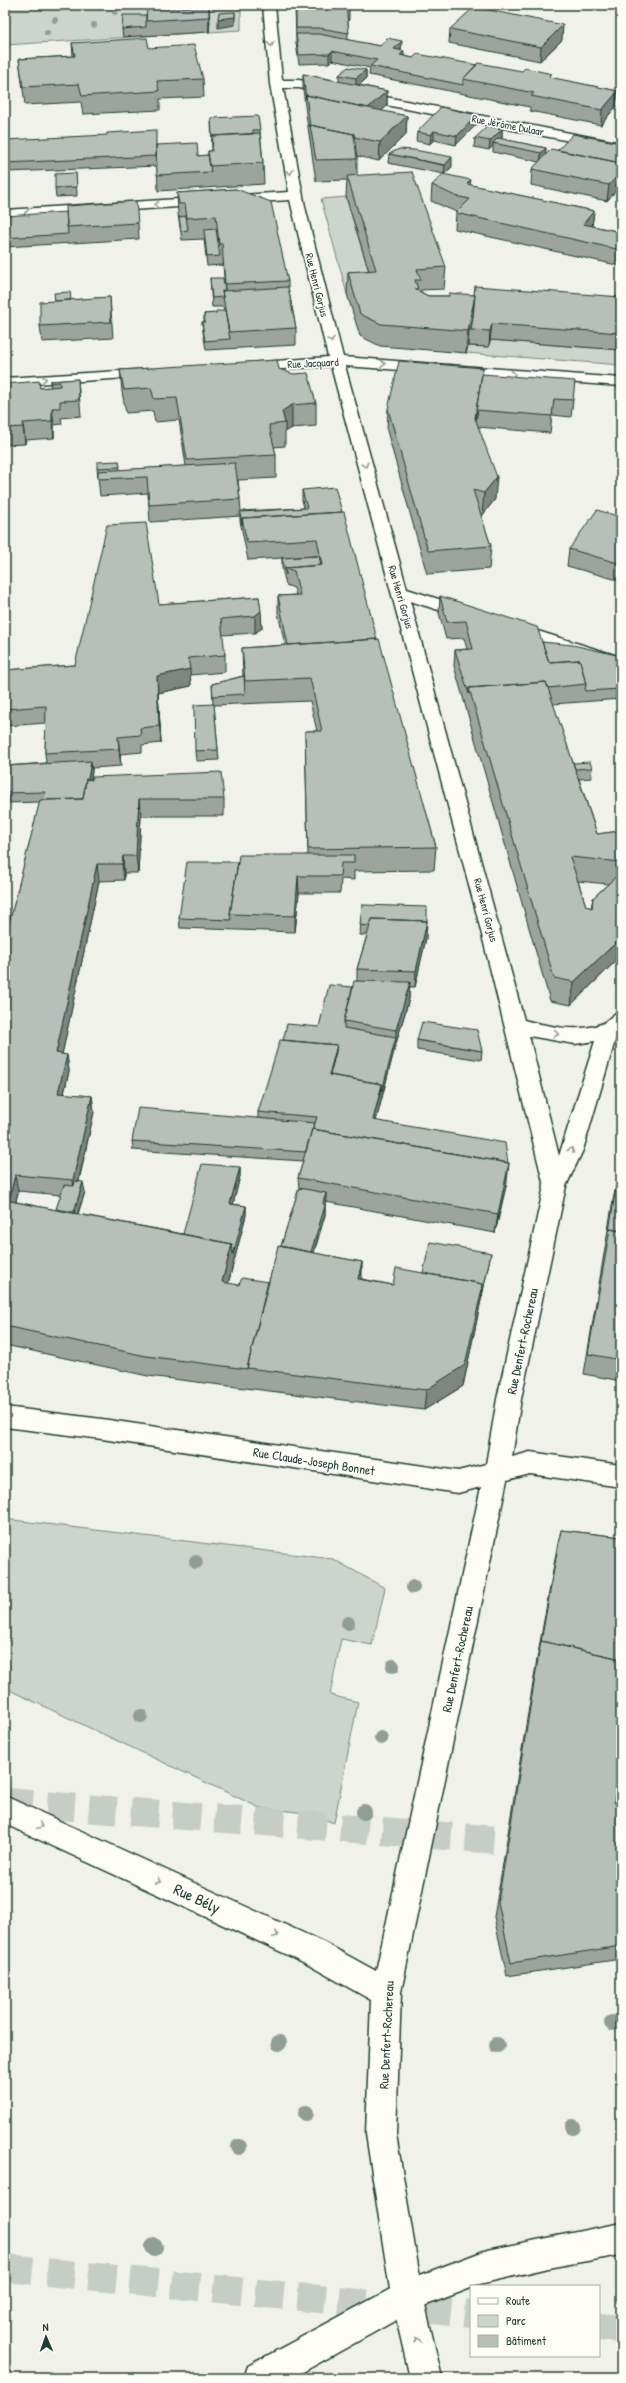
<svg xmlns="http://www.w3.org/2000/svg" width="626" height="2383" font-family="'Patrick Hand',sans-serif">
<rect width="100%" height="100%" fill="#f0f1eb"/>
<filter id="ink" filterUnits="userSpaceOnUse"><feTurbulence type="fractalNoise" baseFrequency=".025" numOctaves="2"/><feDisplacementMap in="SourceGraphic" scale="8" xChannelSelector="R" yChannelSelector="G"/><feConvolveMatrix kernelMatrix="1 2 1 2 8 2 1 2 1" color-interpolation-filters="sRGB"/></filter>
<g filter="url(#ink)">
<path fill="#cdd3cd" stroke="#768880" d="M5 5H241V30L5 45Z
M346 197 375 292 347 294 321 199Z
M490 340 621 350V365L466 353 467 346 489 347Z
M5 1519 333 1559 385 1588 372 1645 341 1639 330 1695 358 1702 334 1823 307 1813 260 1808 5 1688Z"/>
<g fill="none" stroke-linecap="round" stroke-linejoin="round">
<path stroke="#c6cdc6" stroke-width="28" stroke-dasharray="28 14" stroke-linecap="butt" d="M5 1802 536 1843"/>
<path stroke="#c6cdc6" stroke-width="28" stroke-dasharray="28 14" stroke-linecap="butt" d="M5 2268 471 2314
M599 2327 621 2329"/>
<g stroke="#1f3d34" stroke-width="3">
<path id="minor" d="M263 5H275L282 80H299L621 143V151L299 88H283L305 207 343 357 621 378V386L345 366 407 589 473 610 475 614 473 618 467 619 410 601 524 1020C547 1026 578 1033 601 1024 609 1021 612 1013 621 1011V1031L617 1034 583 1150 566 1186 521 1399 512 1457 530 1452 621 1465V1487L530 1474 507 1480 401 1992 396 2134 423 2296 442 2378H410L391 2296 366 2134 371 2000 305 1963 5 1824V1796L325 1943 376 1971 481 1487 458 1493 102 1439 5 1427V1407L102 1419 458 1471 486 1464 497 1399 544 1186 477 915 331 366 248 371 241 367 248 363 328 357 290 200 5 218V210L289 192 270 84ZM529 1036 575 1044 595 1041 559 1156Z
M152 369 159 373 157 376 5 386V378Z
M512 623 621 657V668L506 632 504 628 506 624Z"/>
</g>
<g stroke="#1f3d34" stroke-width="3">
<path id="major" d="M621 2223V2255L553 2267 471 2286V2288L416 2309 292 2378H244L248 2366 407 2280 487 2250Z"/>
</g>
<use href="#minor" fill="#fdfcf7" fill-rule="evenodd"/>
<use href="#major" fill="#fdfcf7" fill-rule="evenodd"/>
</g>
<g fill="#909e97">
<circle cx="115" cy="12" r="3"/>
<circle cx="55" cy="20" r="3"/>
<circle cx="94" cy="25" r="3"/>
<circle cx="47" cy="33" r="3"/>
<circle cx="196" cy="1562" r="7"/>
<circle cx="413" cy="1587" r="7"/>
<circle cx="348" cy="1623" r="7"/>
<circle cx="393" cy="1666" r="7"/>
<circle cx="141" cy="1716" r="7"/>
<circle cx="381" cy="1738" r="7"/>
<circle cx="364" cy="1812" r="8"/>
<circle cx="612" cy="2023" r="8"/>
<circle cx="279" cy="2043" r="8"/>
<circle cx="497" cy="2045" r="8"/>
<circle cx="306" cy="2113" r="8"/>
<circle cx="573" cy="2127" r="8"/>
<circle cx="239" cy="2147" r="8"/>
<circle cx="154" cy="2247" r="9"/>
</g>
<path fill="#9da49e" stroke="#1f3d34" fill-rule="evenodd" d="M295 5H349V20H348V40L401 50 404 56 413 58 477 65 552 78 618 91 616 106 601 125 530 111V107L369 75 370 68 332 60 329 63 299 64 296 43Z
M584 5H621V10L584 7Z
M209 7V32L123 37 122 29 146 15Z
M450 29 562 40 540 61 449 43Z
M72 43 149 48 203 79 204 97 160 99V110L83 114 81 102 25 105 19 59 73 56Z
M366 70V79L359 85 387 91V106L381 111 407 116 406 134 379 161 357 156V175L446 267 444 289 421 290V292L428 296H449L474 295 621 297V350L490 340 489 347 468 346 466 353 380 346 360 336 347 294 348 272 369 271 346 197 347 180 316 181 306 114 303 89V74L339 81V75Z
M477 115V124L456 145 434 140 430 144 416 141 417 132Z
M211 118 260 130 263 163 264 184 158 191 157 166 7 172V169H5V137V140L157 145 198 156 208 155V151H212Z
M502 129V138L501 139 546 148 545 155 558 150 621 143 607 201 531 185 532 169 539 162 493 152V146L489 150 474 147 475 138Z
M389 154 452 167 444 174 388 163Z
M76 173 77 196 56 197 55 188Z
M471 180 470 185 594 211 592 226 621 232V266L455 229 456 213 458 212 454 211 431 201 432 185Z
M236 189 288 281V287L296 328V345L206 350 203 332 202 322H204V314L216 313 224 311 223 307H212L210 278 225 290 223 265 207 266 204 239 182 240 178 214 177 193Z
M5 216 138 223 139 239 5 247Z
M110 297 113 338 42 342 40 326 71 300Z
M279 369 316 403V426L292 428 285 432V446L274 447 276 455V478L238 480 240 499 241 511 304 508 302 500V490L377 639 436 847 434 870 354 871V880L341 879 340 893H299L295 932 180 928 179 918 238 862 308 855 305 731H317L310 701 214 705 219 760 196 761 195 751 213 704 212 684 243 676 242 648 285 645 278 613V596L296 595 294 588 286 585 282 568V558L317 556 248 560 240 521V516L150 522 148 493 100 496 97 468 119 461 120 470 186 466 179 420 155 422 153 411 126 413 122 392 120 370Z
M482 374 573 400 571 417 552 415 550 433 478 427 495 499 482 516H481L491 546 489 569 427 574 387 431 388 409Z
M78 379 81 416 61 418 62 424 54 425V438L25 440V444L5 445V384L40 388 51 387 50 381Z
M621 517V581L567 566 569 549Z
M440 596 542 642 621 656V699L553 704 573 763 592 768 591 778 579 779 597 834 620 831 621 828V956L571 1005 550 1001 454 666 455 650 467 649 464 638 446 639 439 613ZM578 881 608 884 593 898 591 908 586 906Z
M259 597 262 628 255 633 222 635 225 655V672L190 675 191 686 158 693 161 743 142 745V752L120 754 121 766 92 768V771L91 780 224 799V816H141L138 873H124V880L99 881 62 1054 67 1055 69 1071 64 1094 92 1096 94 1112 79 1181 85 1192 78 1214 183 1234 240 1167V1176L233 1204 246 1206V1215L228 1284 239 1285 268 1283 281 1246 299 1188 298 1178 303 1161 133 1150 132 1141 258 1118V1112L283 1040 319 1027 353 987 357 981V969L367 935H360L362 905 426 938 415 987H409V999L395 1047 376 1121 507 1182 495 1233 326 1202 325 1205V1215L314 1253 362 1262V1279L393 1285 423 1273 489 1262 463 1386 424 1410 148 1376 5 1345V940L40 802 5 803V766L46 763 45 753 46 723 5 726V670L75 665 159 604ZM18 1191 61 1195 56 1210 16 1202Z
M417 1040 482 1051 481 1060 417 1050Z
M617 1181H621V1381L584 1374 613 1200Z
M561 1530 621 1537V1792L616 1791 614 1802 621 1809V1959L507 1976 494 1917 537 1659 557 1548Z"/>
<path fill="#7f8681" stroke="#1f3d34" d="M209 7 210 22 209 32Z
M235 12V25L218 28V19Z
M563 25 562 40 540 61 541 47Z
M402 41 401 50 394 58V49Z
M332 51V60L329 63V54Z
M404 51V60L400 55Z
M366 70V79L356 87V78Z
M387 91V106L365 126V111Z
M618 91 616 106 601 125 602 110Z
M477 115V124L456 145 457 136Z
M407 116 406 134 379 161 380 142Z
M502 129V138L496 144 493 143V146L489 150 490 141Z
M434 131V140L430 144 431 135Z
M546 148 545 157 540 162 541 153Z
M452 157V167L444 174 445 165Z
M621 172V185L607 201 609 185Z
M594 211 592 227 583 224Z
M475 295 473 317 471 330H469L468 346 466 353 468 331Z
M492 324 490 340 489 347 490 331Z
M483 368 481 390 473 440 475 418Z
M292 405V428L285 432V423L282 411Z
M52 408 54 425V438L52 421Z
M23 423 25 440V444L23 427Z
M497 477 495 499 482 516 484 493Z
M261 611 262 628 255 633V616Z
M190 669 191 686 158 693 161 743 157 676Z
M118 737 120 754 121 766 119 749Z
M91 761 92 771 85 816 84 806Z
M139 799 141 816 138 873 136 856Z
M123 856 124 873V880L122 864Z
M97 864 99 881 59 1069 56 1053Z
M298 876 299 893 295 932V916Z
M427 921 426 938 415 987 416 971Z
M621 938V956L571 1005 574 982Z
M410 982 409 999 395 1047 372 1136 373 1120 396 1037V1030Z
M337 1045 336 1061 331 1082 329 1075Z
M67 1055 69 1071 60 1110 58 1093Z
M92 1096 94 1112 75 1196 73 1180Z
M509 1163 507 1182 495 1233 498 1214Z
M240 1167V1176L231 1213 230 1204Z
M15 1175 18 1191 12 1222 8 1206Z
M83 1182 85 1192 75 1221 74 1212Z
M326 1193V1202L323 1212V1203Z
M246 1206V1215L223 1303 222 1282 232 1244Z
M325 1206V1215L307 1273V1264Z
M491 1253 489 1262 463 1386 424 1410 426 1390 483 1284Z
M362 1262 361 1283 358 1279Z"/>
<path fill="#b6bfb8" stroke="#1f3d34" d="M296 5H349H346L349 33 319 28H296Z
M209 7V17L146 21 147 8Z
M474 7 563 25 541 47 450 29Z
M235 12V17L218 19 219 13Z
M123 15H146V27L122 29Z
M296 34H319L380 46 387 38 402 41 394 49 404 51 400 55 413 58 417 54 477 65 463 79V85L370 66 377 60 332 51 329 54 299 55Z
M147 38 149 48 194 45 203 79 157 81 159 91 82 96 79 84 23 87 19 59 75 56 72 43Z
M478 63 522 71 525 68 552 74 549 77 618 91 602 110 531 96 534 93 463 79Z
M348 67 366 70 356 78 339 75Z
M303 74 387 91 368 108 306 95V99Z
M306 95 407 116 380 142 354 137V134L310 125V127Z
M441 107 477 115 457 136 434 131 431 135 417 132Z
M258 116 260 130H253V134L212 136 211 118Z
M310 125 354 134 357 159 316 160Z
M488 126 502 129 490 141 475 138Z
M156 130V156L6 163V160H5V140L107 135V133Z
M260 133 263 163 210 166 208 151H212L213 136Z
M573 134 621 143V163L558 150Z
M498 138 546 148 541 153 493 143Z
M197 143 198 156 208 155 211 172 157 175 156 145Z
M399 149 414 150 452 157 445 165 389 154Z
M551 149 621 163V172L609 185 532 169Z
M412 172 446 267 417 269 421 280H415L418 289H415L428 296H449V293L475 295 468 331 381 324 360 314 348 272 376 270 347 176Z
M76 173 77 187 55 188V174Z
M443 174 471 180 467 184 594 211 583 224 621 232V250L456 213 470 199 455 196 432 185Z
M236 189 271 202 288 281 225 284 222 244H219L216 216 187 218 185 204H179L177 193Z
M136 201 138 223 67 227 66 206Z
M66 212 68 234 5 238V216Z
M186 216 188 230 181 231 179 217Z
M216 229 220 256 207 257 204 230Z
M210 278H223L225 290 222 291 223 297 212 298Z
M475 286 621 297V333L492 324 490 331 471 330 473 317 475 295H474Z
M288 287 296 328 229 332 222 291Z
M70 292 71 300 55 301 54 293Z
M110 297 111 322 40 326V302Z
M216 311H225L230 339 205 341 202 322H205L204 314 216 313Z
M277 360 279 369 293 374 308 373 316 403 292 405 282 411 285 423 269 425 276 455 187 460 177 398 154 399 151 388 124 390 120 370Z
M399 361 483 368 475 418 497 477 484 493 473 490 491 546 428 551 388 409Z
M482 374 575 381 573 400 554 399 552 416 476 410Z
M78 379 79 400 60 401V408H52V421L23 423V427L5 428V384L39 381 40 388 60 386V382L50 383V381Z
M119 461 120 467 97 468V462Z
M235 463 240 499 149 505 147 477 98 479V471Z
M335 487 342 512 242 518V525L240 512 307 508 302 490Z
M597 510 621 517V564L569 549Z
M344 512 377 639 288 645 278 596 300 595 294 571 285 568 322 565 317 539 247 543 242 518Z
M146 523 159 604 259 597 261 611 255 616 221 619 225 655 188 658 190 669 157 676 159 726 140 728 141 735 118 737 119 749 45 753 46 706 5 709V670L75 665 107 525Z
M319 556 321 565 285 568 286 575 282 558Z
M440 596 537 627 549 662 580 660 586 684 548 688 546 682 469 688V694L455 650 473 649 466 621 447 622Z
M379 639 436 847 308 849 305 731H322L310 678 245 681 242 648Z
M542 642 573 645 621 656V689L585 691 586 684 580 660 549 662Z
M244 676 245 694 213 696 212 684Z
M546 682 597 834 620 831 621 828V862L570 857 586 906 592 908 593 898 621 872V938L574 982 554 978 469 688Z
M214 704 218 750 195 751 194 705Z
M91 761 88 779H86L83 799 43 800 45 792 5 793V766Z
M590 762 592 768 575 769 573 763Z
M221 772 224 799H139L136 856H123L122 864H97L56 1053 67 1055 58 1093 92 1096 73 1180 15 1175 9 1201 5 1200V940L40 800 83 799 86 779 92 780V777Z
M239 855H354V863H341L340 876H298L295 916 230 914Z
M187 862H238L230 914 231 920 179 918Z
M362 905 427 907V921L372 919 370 926 360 925Z
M372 919 427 921 416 971 357 969Z
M354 981 410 982 396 1030 344 1021Z
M329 985 353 987 344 1021V1028L396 1037 382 1091V1084L330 1075 336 1052 337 1045 283 1040 287 1024 319 1027Z
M422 1022 477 1030 482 1051 417 1040Z
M280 1040 337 1045 329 1075 382 1084 373 1120 505 1143 508 1163 313 1129 317 1117 258 1112Z
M138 1108 315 1123 313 1129H312L306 1152 132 1141Z
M312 1129 509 1163 498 1214 298 1178Z
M202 1164 240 1167 230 1204 246 1206 233 1255 232 1244 183 1234Z
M75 1181 83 1182 74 1212 56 1209 64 1185 74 1186Z
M617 1181H621V1231L610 1229 609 1231Z
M299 1188 326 1193 323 1203 325 1206 311 1252 281 1246Z
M5 1200 232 1244 222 1282 239 1285 242 1278 268 1282 247 1369 146 1356 5 1326Z
M610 1229 621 1231V1360L588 1354Z
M430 1242 491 1253 482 1296 483 1284 423 1273Z
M278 1246 362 1262 358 1279 393 1285 396 1268 483 1284 465 1365 426 1390 247 1368Z
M561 1530 621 1537V1659L541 1641V1642Z
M541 1641 621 1659V1775H618L614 1802 621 1809V1946L511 1963 498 1902Z"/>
<defs><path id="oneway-chevron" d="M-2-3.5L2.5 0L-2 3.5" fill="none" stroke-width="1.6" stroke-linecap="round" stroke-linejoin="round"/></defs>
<g stroke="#8e9c96">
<use href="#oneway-chevron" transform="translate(271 44) rotate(83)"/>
<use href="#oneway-chevron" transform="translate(290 172) rotate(81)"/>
<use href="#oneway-chevron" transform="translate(157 205) rotate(176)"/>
<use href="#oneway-chevron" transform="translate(27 213) rotate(176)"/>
<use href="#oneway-chevron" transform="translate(331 340) rotate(76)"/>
<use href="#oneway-chevron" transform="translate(383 364) rotate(4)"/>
<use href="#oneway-chevron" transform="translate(513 374) rotate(4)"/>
<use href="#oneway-chevron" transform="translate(44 379) rotate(-4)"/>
<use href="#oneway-chevron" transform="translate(365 465) rotate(75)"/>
<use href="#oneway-chevron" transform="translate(556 1034) rotate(7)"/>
<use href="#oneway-chevron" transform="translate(571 1150) rotate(-69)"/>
<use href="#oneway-chevron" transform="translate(40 1826) rotate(25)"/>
<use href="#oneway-chevron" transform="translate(158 1881) rotate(25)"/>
<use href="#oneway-chevron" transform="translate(276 1935) rotate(25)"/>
<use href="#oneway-chevron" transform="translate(417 2340) rotate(-103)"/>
</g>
</g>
<g text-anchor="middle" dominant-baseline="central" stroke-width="3.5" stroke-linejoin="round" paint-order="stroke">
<g font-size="11" fill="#1f3d34" stroke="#fdfcf7">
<text transform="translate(508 125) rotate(11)">Rue Jérôme Dulaar</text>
<text transform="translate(317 285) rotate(76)">Rue Henri Gorjus</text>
<text transform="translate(313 363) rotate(-3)">Rue Jacquard</text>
<text transform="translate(401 597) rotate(74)">Rue Henri Gorjus</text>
<text transform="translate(486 910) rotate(75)">Rue Henri Gorjus</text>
</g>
<g font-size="13" fill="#1f3d34" stroke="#fdfcf7">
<text transform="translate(522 1341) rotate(-78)">Rue Denfert-Rochereau</text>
<text transform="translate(314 1461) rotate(9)">Rue Claude-Joseph Bonnet</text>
<text transform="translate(457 1659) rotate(-78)">Rue Denfert-Rochereau</text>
<text transform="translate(386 2035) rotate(-87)">Rue Denfert-Rochereau</text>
</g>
<g font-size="16" fill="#1f3d34" stroke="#fdfcf7">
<text transform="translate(197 1898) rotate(25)">Rue Bély</text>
</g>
</g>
<rect width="626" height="2383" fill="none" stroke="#fdfcf7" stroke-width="20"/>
<rect x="10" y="10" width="606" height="2363" fill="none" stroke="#1f3d34" stroke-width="1.5" filter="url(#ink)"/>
<rect x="470" y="2285" width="130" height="72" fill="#fdfcf7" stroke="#a4b0a9"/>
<rect x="478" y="2298" width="20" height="6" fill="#fdfcf7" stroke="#a4b0a9"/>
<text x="506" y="2305" font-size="12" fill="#1f3d34">Route</text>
<rect x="478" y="2315" width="20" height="12" fill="#cdd3cd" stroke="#a4b0a9"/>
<text x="506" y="2325" font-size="12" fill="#1f3d34">Parc</text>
<rect x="478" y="2335" width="20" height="12" fill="#b6bfb8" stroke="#a4b0a9"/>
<text x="506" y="2345" font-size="12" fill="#1f3d34">Bâtiment</text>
<g transform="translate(46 2337) rotate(358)" stroke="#fdfcf7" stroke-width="3" paint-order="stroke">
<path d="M0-3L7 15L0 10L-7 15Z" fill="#1f3d34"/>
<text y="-6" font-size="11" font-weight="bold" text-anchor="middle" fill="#1f3d34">N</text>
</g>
</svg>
